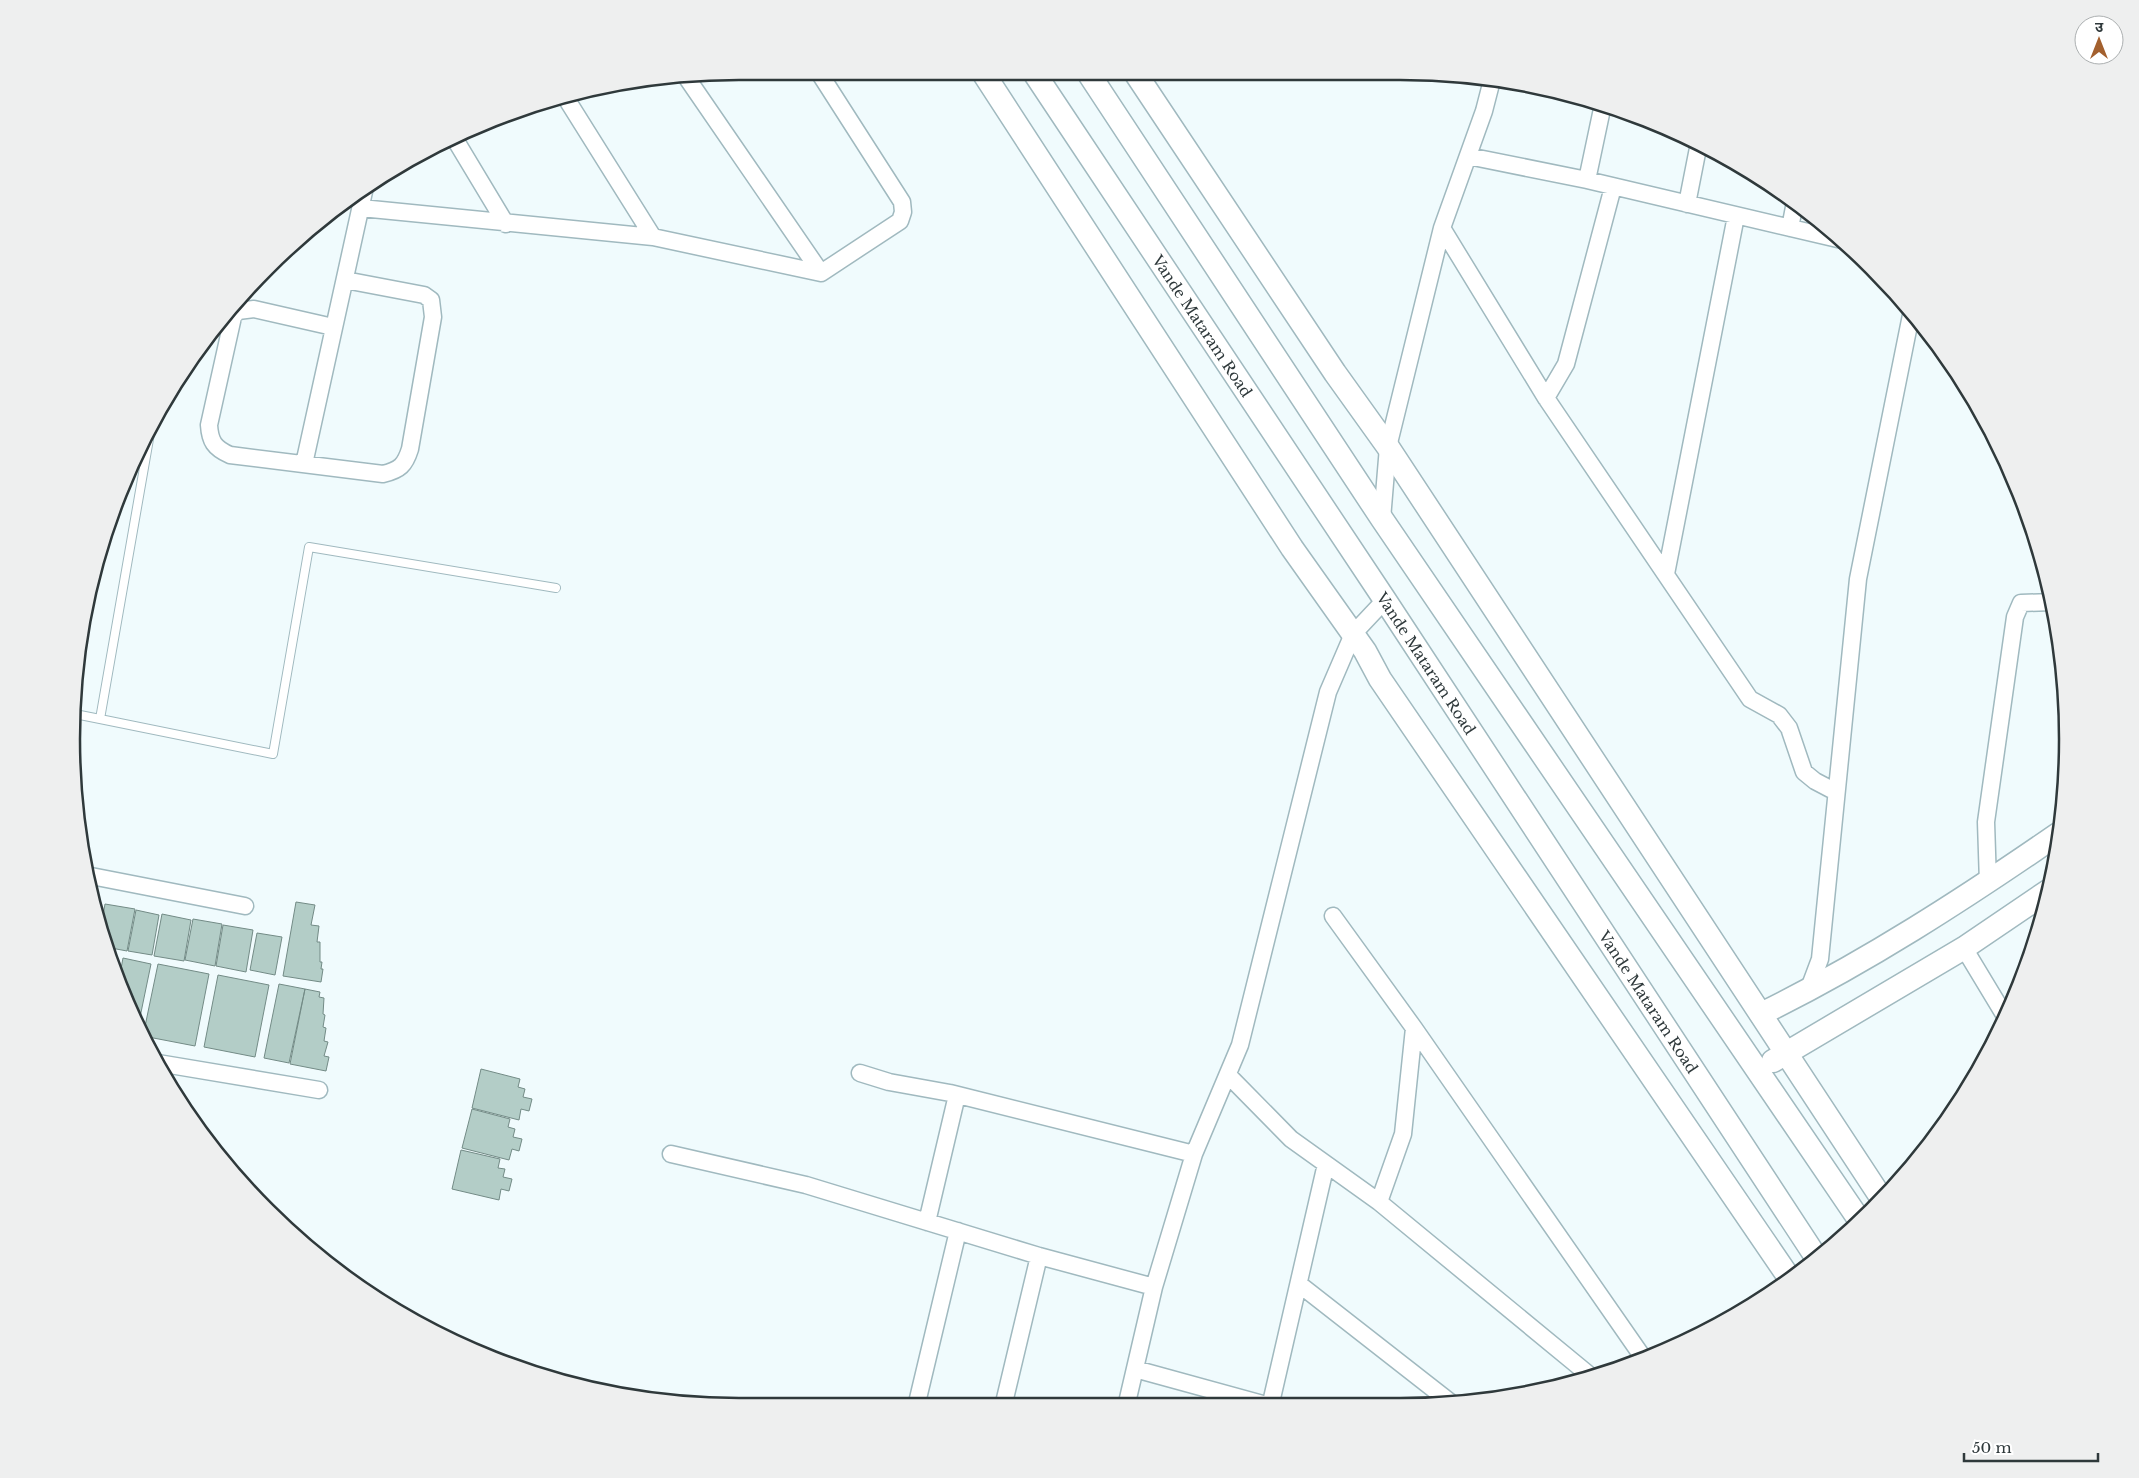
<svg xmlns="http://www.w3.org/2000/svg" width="2139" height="1478" font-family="'Libre Baskerville','Noto Sans Devanagari',serif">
<rect width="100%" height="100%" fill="#f0fbfd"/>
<path fill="#b3cdc7" stroke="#738b86" d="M296 902 315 905 311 925 319 926 317 942H320V962H322L321 969H323L321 982 283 976Z
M105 904 135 909 127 951 111 948 102 921Z
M136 910 159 915 152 955 128 951Z
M162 914 191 920 184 961 154 956Z
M193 919 222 924 215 966 185 960Z
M223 925 253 930 246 972 216 966Z
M257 933 282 937 275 975 250 970Z
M123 958 151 964 138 1027 120 974Z
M158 964 209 974 195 1046 143 1036Z
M218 975 269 985 255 1057 204 1047Z
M279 984 305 989 289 1063 264 1058Z
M305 989 320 992 319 997 324 998 323 1014 325 1015 323 1027 326 1028 324 1041 328 1042 324 1056 329 1057 326 1071 290 1064Z
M481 1069 520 1079 518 1087 525 1089 523 1097 532 1099 529 1111 521 1109 519 1120 472 1108Z
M472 1109 510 1119 508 1127 515 1129 513 1137 522 1139 519 1151 512 1149 509 1160 462 1148Z
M461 1150 500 1159 498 1168 505 1169 503 1177 512 1179 509 1191 501 1189 499 1200 452 1189Z"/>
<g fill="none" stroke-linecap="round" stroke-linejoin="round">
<g stroke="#a0b9bf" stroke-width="10">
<path id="lane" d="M75 714 100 719 152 422
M100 719 273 754 309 547 556 588"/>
</g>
<g stroke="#a0b9bf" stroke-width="19">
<path id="street" d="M687 78 821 273
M564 95 653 237
M453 136 506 224
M1468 156 1587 180 1842 240
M1587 180 1602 109
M1687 204 1699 143
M361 208 653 237 821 273 900 221 903 212 902 202 818 71
M1442 228 1546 398 1750 699 1779 715 1789 728 1804 772 1815 781 1836 792
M1790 228 1795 202
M333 327 254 309 238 311 233 317 209 425C210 441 214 448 230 455L383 474C400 470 405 465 410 449L433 317 431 300 424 295 345 280
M1546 398 1566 364 1613 187
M304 464 365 187
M1382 519 1388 447 1442 228 1484 111 1492 80
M1666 574 1736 216
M86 875 245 906
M1988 883 1986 822 2015 617 2021 603 2053 602
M1333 916 1414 1028 1642 1356
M1964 948 2005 1016
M1808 991 1820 959 1858 579 1911 315
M158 1063 319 1090
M860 1073 889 1082 950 1093 1194 1154
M1228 1075 1291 1139 1379 1202 1588 1374
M671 1154 806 1185 1039 1256 1154 1287
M1379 1202 1403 1134 1414 1028
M927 1222 957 1095
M1299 1284 1450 1402
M1135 1369 1270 1406
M916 1407 958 1231
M1003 1407 1039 1256
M1126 1407 1154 1287 1194 1154 1240 1045 1328 692 1353 634 1385 600
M1270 1407 1326 1164"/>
</g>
<g stroke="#a0b9bf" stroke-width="25">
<g id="secondary">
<path d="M982 71 1292 548 1365 651 1380 679 1790 1279"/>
<path id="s1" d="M1033 71 1385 600 1816 1257"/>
<path d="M1087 71 1382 519 1860 1221"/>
<path d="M1134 71 1335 373 1388 447 1882 1199"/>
<path d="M1761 1014C1865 963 1964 899 2058 834"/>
<path d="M1773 1061 1964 948 2048 891"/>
</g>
</g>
<use href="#lane" stroke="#fff" stroke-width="8"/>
<use href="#street" stroke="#fff" stroke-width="16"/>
<use href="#secondary" stroke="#fff" stroke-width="22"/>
</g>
<g text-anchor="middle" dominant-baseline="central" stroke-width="5" stroke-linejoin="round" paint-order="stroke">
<g font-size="15" fill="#2f393b" stroke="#fff">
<text stroke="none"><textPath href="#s1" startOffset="306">Vande Mataram Road</textPath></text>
<text stroke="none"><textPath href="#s1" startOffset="711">Vande Mataram Road</textPath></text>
<text stroke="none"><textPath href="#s1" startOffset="1116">Vande Mataram Road</textPath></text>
</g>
</g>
<path d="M0 0H2139V1478H0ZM739 80H1400A659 659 0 0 1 2059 739V739A659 659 0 0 1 1400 1398H739A659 659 0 0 1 80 739V739A659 659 0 0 1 739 80Z" fill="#eeefef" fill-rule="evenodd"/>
<path fill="none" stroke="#2f393b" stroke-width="2.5" d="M739 80H1400A659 659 0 0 1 2059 739V739A659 659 0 0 1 1400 1398H739A659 659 0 0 1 80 739V739A659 659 0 0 1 739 80Z"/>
<g transform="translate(2099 40)"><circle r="24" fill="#ffffff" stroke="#acb0b1"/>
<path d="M0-4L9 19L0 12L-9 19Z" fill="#a3602e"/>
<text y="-8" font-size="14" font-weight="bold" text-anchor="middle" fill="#2f393b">उ</text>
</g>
<path d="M1964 1453v8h134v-8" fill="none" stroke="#2f393b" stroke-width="2.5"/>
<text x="1972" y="1453" font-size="15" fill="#2f393b" stroke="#ffffff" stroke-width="4" paint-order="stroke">50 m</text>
</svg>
